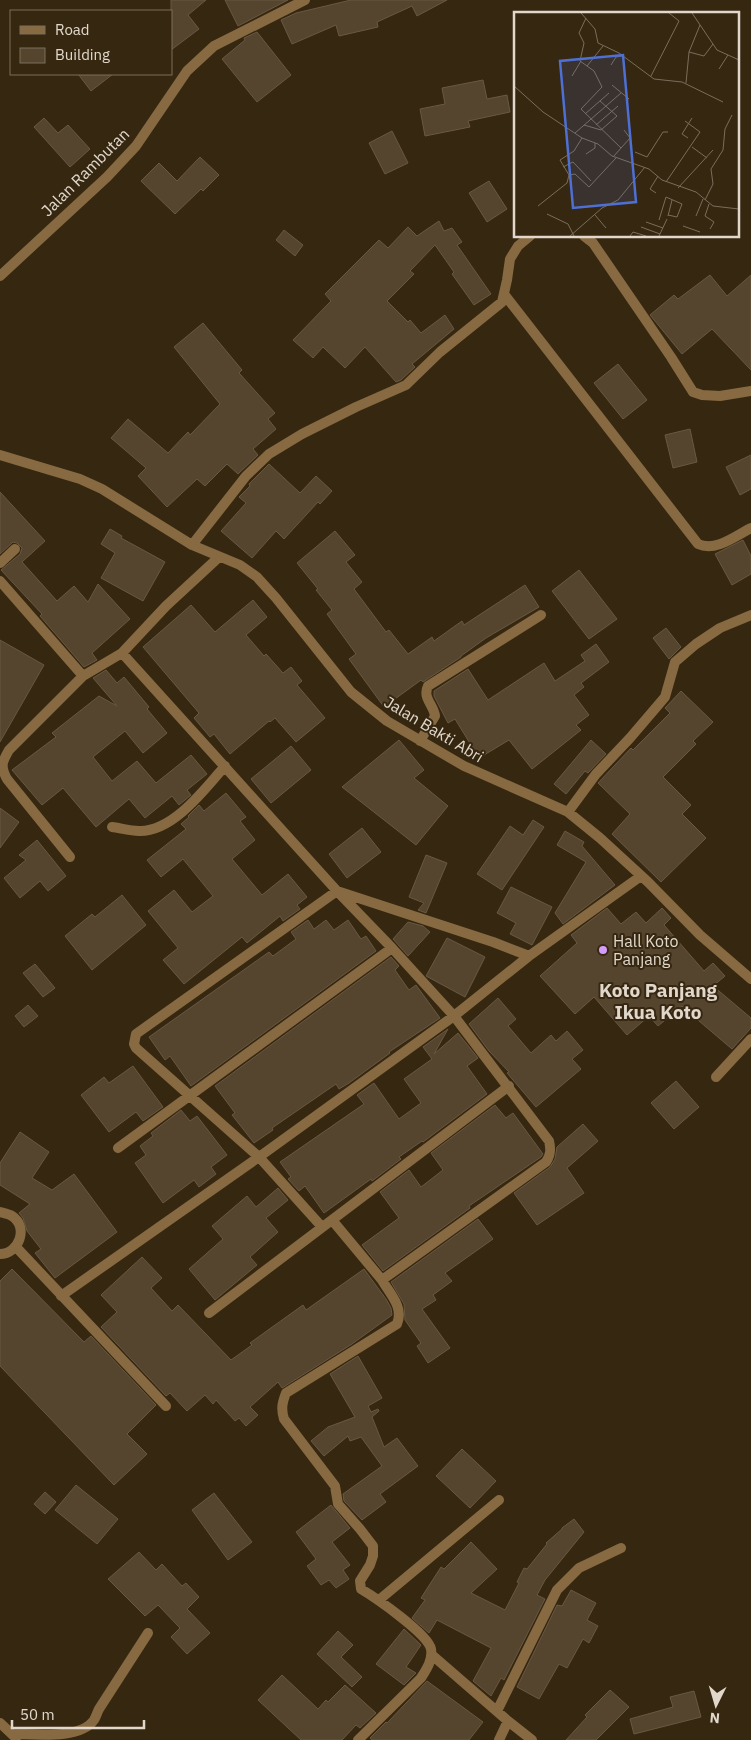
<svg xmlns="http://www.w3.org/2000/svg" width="751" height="1740" font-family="'IBM Plex Sans',sans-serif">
<rect width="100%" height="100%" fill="#362711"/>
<path fill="#55452f" stroke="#695842" d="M171 0H206L188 15 199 29 171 50Z
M225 0H288L238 26Z
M351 0H447L417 16 412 6 377 22 378 27 339 36 336 25 292 44 281 20 296 13Z
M257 32 291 75 257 102 222 59 245 40 244 38Z
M78 74H113L91 91Z
M483 80 487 99 507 95 510 112 468 121 470 127 425 136 420 109 445 104 442 88Z
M44 118 58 133 68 125 90 149 70 167 34 127Z
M392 131 408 163 385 174 369 143Z
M200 157 219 175 203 191 201 189 175 214 141 181 159 163 177 181Z
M489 181 507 209 487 222 469 193Z
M439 221 444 231 452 228 462 242 457 245 491 294 474 305 452 274 454 272 435 245 410 271 414 274 387 301 408 322 410 320 421 333 445 315 454 329 412 364 415 367 401 380 396 382 365 347 345 368 323 347 313 358 293 340 331 301 325 294 379 240 388 248 408 227 417 236Z
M284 230 303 245 295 256 276 240Z
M710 275 727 296 751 275V370L712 329 682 354 650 315 674 295 678 299Z
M203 323 242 370 239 373 275 413 268 419 276 429 253 449 258 455 238 474 227 464 205 486 197 479 167 507 138 476 146 468 111 438 128 419 168 453 188 432 190 435 220 404 174 347Z
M618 364 647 400 623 419 594 383Z
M690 429 697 462 673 468 665 435Z
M751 455V489L740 495 726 467Z
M269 464 300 493 316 476 332 491 320 504 318 502 284 539 276 531 252 558 221 531 246 503 239 497 250 486 249 484Z
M0 492 45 541 22 562 57 601 74 586 88 602 98 584 130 619 92 653 97 660 84 667 40 616 42 614 1 570 20 554 22 548 17 543 13 542 0 554Z
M110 529 122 536 121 538 165 562 143 601 101 578 115 553 101 544Z
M335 531 355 555 346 562 362 582 354 589 386 632 389 630 408 654 432 637 434 641 462 621 464 625 525 585 539 607 486 638 461 656V657L423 682 421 680 384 707 349 659 356 654 327 614 332 610 316 590 318 589 297 563Z
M743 540 751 556V574L732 585 715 554Z
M579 570 617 619 589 639 552 591Z
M253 600 267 617 246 635 264 656 266 654 283 673 291 667 302 681 297 685 325 718 296 742 275 718 270 722 269 721 230 754 214 734 210 737 194 718 199 713 143 647 191 605 215 632Z
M666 628 681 647 669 659 653 638Z
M0 640 44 665 0 742Z
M596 644 609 662 581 683 584 687 574 695 589 715 576 725 581 730 532 769 509 740 479 758 455 719 448 723 434 696V691L468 669 488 700 544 663 555 681 585 661 581 655Z
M106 670 117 683 124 677 149 707 147 709 167 733 143 753 125 731 93 757 112 781 137 761 156 783 191 755 207 774 187 790 191 795 179 805 172 796 145 818 129 799 96 827 63 788 42 805 12 770 56 737 52 733 99 696 117 706 93 678Z
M681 691 713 722 693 741 696 744 663 777 691 805 682 814 706 838 661 882 612 834 630 814 598 783 631 748 633 750 670 713 665 708Z
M399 740 424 770 414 778 448 806 416 845 342 787Z
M591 740 606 754 588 773 585 771 566 794 554 784Z
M291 746 311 770 271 803 251 779Z
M226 793 246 817 240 821 255 840 232 859 262 895 288 874 307 897 297 905 300 909 283 921 280 916 247 943 242 937 184 984 163 960 178 948 148 911 174 890 192 912 213 896 183 859 161 877 147 860 186 829 181 824 189 817 188 816 199 805 204 811Z
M0 808 19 822 0 848Z
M533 820 544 827 502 890 477 874 510 826 523 835Z
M362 828 381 852 347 878 329 854Z
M565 831 584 842 582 846 615 885 563 924 555 913 586 862 557 845Z
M37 840 66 876 48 891 40 881 20 898 4 878 26 860 19 855Z
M426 855 447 863 426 913 418 910 424 903 409 897Z
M511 887 552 907 532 945 510 934 516 923 497 913Z
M122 895 146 925 92 970 65 936 92 914 95 917Z
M607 908 621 924 636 912 646 923 662 908 671 918 664 925 704 971 713 963 725 976 713 986 751 1018V1028L732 1049 692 1015 691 1016 682 1006 658 1026 649 1016 627 1035 594 997 575 1014 540 976 577 943 571 935Z
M308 920 314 929 326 920 334 930 348 920 361 939 366 936 376 951 191 1086 170 1056 165 1060 149 1037 269 952 273 956 296 939 291 932Z
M408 922 423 926 430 932 408 956 393 939Z
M447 938 485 957 465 997 426 976Z
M391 957 399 966 395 970 409 990 416 985 440 1018 389 1052 390 1053 349 1083 339 1089 336 1084 272 1128 273 1130 254 1143 232 1115 235 1113 215 1086Z
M35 964 55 988 43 997 23 973Z
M498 998 516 1019 508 1026 531 1053 551 1035 556 1041 567 1031 583 1050 572 1059 581 1069 536 1107 507 1073 509 1072 489 1051 469 1024Z
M28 1005 38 1016 24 1027 15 1016Z
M448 1029 434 1054 458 1033 478 1058 467 1066 487 1094 423 1142 422 1141 399 1157 401 1159 372 1181 371 1179 324 1213 305 1186 299 1191 288 1179 291 1177 280 1162 364 1104 357 1095 374 1083 399 1119 421 1103 404 1079 432 1059 423 1047Z
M133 1066 163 1107 143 1121 136 1112 109 1132 81 1095 104 1077 109 1083Z
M676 1081 699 1107 674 1129 651 1103Z
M495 1105 506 1118 513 1113 543 1154 541 1157 469 1206 470 1208 383 1271 362 1245 399 1218 380 1192 409 1170 421 1187 443 1170 431 1153Z
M181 1110 190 1121 197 1116 227 1155 211 1167 216 1174 199 1187 194 1180 163 1203 135 1163 146 1155 140 1146 153 1136 151 1133Z
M583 1124 598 1141 567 1168 584 1193 537 1225 514 1193 550 1167 555 1159 557 1147Z
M20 1132 49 1152 32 1178 52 1190 74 1174 117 1232 55 1278 35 1253 41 1249 27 1231 23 1218 19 1213 30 1204 0 1185V1163Z
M278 1188 288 1200 266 1218 278 1232 250 1257 257 1265 215 1300 189 1269 223 1239 212 1226 247 1196 256 1207Z
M478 1219 493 1239 445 1273 452 1281 433 1295 436 1300 422 1309 450 1348 428 1363 417 1346 421 1343 405 1320 404 1304 391 1282Z
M142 1257 162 1278 151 1288 172 1311 178 1305 231 1360 252 1345 250 1343 303 1305 306 1310 364 1269 386 1299 391 1308 392 1315 352 1344 282 1388 278 1382 250 1407 258 1415 246 1426 239 1418 235 1421 216 1400 213 1404 205 1395 187 1411 170 1393 166 1396 101 1327 117 1312 101 1295Z
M12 1269 84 1342 91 1336 156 1405 127 1434 147 1454 114 1485 0 1366V1281Z
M358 1356 382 1398 368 1406 371 1412 378 1409 379 1411 372 1417 384 1447 397 1438 418 1466 380 1494 386 1502 362 1520 344 1501 343 1494 382 1466 361 1437 350 1441 348 1436 324 1456 311 1441 328 1427 355 1417 330 1374Z
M462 1449 496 1481 470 1508 436 1476Z
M76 1485 118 1519 97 1544 55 1510Z
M45 1492 56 1502 45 1514 34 1504Z
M214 1493 252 1542 228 1560 192 1510Z
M331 1505 350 1528 332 1542 350 1565 343 1570 349 1579 336 1588 329 1580 321 1585 307 1566 316 1559 296 1532Z
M574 1519 584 1532 545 1580 537 1595 545 1599 504 1680 501 1678 491 1696 473 1681 491 1648 437 1620 429 1633 412 1618 425 1600 421 1598 441 1567 444 1569 471 1542 497 1569 471 1593 505 1610 519 1583 517 1582 524 1568 527 1569 547 1544 546 1543 562 1529V1528Z
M139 1552 156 1570 162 1564 182 1586 186 1583 199 1597 187 1609 210 1633 187 1654 171 1637 180 1628 158 1605 145 1616 108 1579Z
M571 1590 596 1603 587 1620 598 1626 589 1643 583 1639 567 1668 559 1664 539 1699 517 1687 557 1605 562 1606Z
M404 1629 421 1645 406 1667 416 1673 404 1685 376 1664Z
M338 1631 353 1645 341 1657 362 1677 352 1687 317 1654Z
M282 1675 318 1709 326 1700 328 1702 345 1685 376 1713 360 1728 356 1725 342 1740H301L258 1700Z
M427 1681 483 1722 469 1740H372L370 1738 386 1722 387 1723Z
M610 1690 629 1707 596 1740H566L587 1717 585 1715Z
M694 1691 701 1717 634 1734 630 1719 673 1707 670 1697Z"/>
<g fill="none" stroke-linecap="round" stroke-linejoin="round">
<path stroke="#876a41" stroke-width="10" d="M584 236 593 243 671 357 693 392 702 395 720 396 751 391
M0 276 107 177 136 146 187 71 214 46 305 0
M504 294 698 544C716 552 735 536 751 528
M0 455 80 479 102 489 192 545 240 565 257 577 276 598 351 692 387 721 464 766 568 812 600 838 648 882 700 935 751 979
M192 545 246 476 269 454 302 434 356 407 406 385 440 352 502 302 507 280 510 259 518 246 530 236
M0 563 15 549
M0 581 83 676
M122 653 337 891 392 948 454 1016 549 1141C551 1149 551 1155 546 1162L382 1280C390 1294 404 1307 397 1324L286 1393C282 1403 281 1409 284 1419L335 1486 338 1504 360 1529 373 1546V1556L370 1565 360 1581 361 1589C376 1598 428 1634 431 1649 433 1660 426 1670 421 1678L358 1740
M420 741 435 716C434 705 422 698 428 686L541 615
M568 812 596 774 630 738 665 697 675 662 696 644 720 628 751 615
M112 827C120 828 130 831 139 831 173 832 205 789 225 766
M70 857 7 779C0 766 2 762 9 750L83 676 122 653 166 606 219 557
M716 1077 751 1039
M118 1148 392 948
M0 1212C3 1213 9 1214 12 1216 29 1227 19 1254 0 1254
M332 1220 382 1280
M322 1227 259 1157 136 1048 134 1044 136 1034 337 891 493 942 529 956
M16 1247 166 1406
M61 1296 259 1157 454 1016 529 956 641 876
M209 1313 509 1086
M379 1600 499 1500
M432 1655 508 1721 499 1740
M497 1711 557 1590 579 1568 621 1548
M508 1721 532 1740
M0 1723 16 1738
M12 1734C34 1734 80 1740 94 1720 96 1717 97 1713 99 1709L148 1633"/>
</g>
<circle fill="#d49cfb" stroke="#362711" stroke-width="2" cx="603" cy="950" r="5"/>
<g text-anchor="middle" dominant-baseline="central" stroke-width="4" stroke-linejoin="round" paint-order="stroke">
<g font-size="16" fill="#e1d8cb" stroke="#362711">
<text transform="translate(85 172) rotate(-45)">Jalan Rambutan</text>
<text transform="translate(434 729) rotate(31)">Jalan Bakti Abri</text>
</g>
<g font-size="16" fill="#e1d8cb" stroke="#362711" text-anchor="start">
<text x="613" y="941">Hall Koto<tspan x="613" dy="18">Panjang</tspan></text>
</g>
<g font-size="19" font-weight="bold" fill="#e1d8cb" stroke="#362711">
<text x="658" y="990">Koto Panjang<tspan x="658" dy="22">Ikua Koto</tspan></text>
</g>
</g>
<g transform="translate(514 12)">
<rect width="225" height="225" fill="#362711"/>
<path fill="none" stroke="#7a6e5b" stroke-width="1" d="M67 1 81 17 84 31 105 41 140 67 168 70 209 90M178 1 203 38 225 48M72 6 65 21 70 31 66 49 73 54M89 34 73 54 80 59 88 75 67 97 107 136M175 40 190 44 199 32M97 53 102 45 108 44M205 57 214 43M58 64 67 49M137 64 165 9 155 1M172 71 175 40 186 13M98 73 115 87 112 85M0 74 29 100 68 126 84 132 98 144 135 157 148 168 182 180 199 194 225 197M71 102 95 81M70 113 87 118 103 104 86 89M82 113 104 94M61 121 107 81M174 126 168 122 178 106M178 135 193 146M121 140 133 145 149 120H154M72 142 81 136V131M99 145 116 126 110 118M49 155 59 150 77 169M55 163 61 162 75 175 102 146M152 170 186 120 171 109M164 176 199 138M142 181 136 177 144 164M191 188 199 172 197 157 209 138 211 117 218 103M195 192 191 204 200 210 196 217M24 194 53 171 55 163 46 148 60 139 68 126M33 202 54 212 60 224M81 203 92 216M154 204 158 188M182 204 189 187M145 208 152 185 168 192 163 205 154 203M132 210 149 216M169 214 186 220M127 215 146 222M56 224 88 196 104 188 131 155M116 224 119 220 132 224M145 224 153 207"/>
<path fill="#4e70d5" fill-opacity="0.15" stroke="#4e70d5" stroke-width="2.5" d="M109 43 122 190 59 196 46 49Z"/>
<rect width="225" height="225" fill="none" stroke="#e1d8cb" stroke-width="2.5"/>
</g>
<rect x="10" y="10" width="162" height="65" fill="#362711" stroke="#7a6e5b"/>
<rect x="20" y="26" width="25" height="8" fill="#876a41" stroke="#7a6e5b"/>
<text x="55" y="35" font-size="15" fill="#e1d8cb">Road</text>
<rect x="20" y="48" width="25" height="15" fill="#55452f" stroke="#7a6e5b"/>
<text x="55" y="60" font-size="15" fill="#e1d8cb">Building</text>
<g transform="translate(716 1705) rotate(185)" stroke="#362711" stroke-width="4" paint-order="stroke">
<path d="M0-4L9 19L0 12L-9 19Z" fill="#e1d8cb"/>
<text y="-8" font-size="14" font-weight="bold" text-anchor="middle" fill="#e1d8cb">N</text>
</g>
<path d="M12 1720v8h132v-8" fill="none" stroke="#e1d8cb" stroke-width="2.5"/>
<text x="20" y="1720" font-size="15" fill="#e1d8cb" stroke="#362711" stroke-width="4" paint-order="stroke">50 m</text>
</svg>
